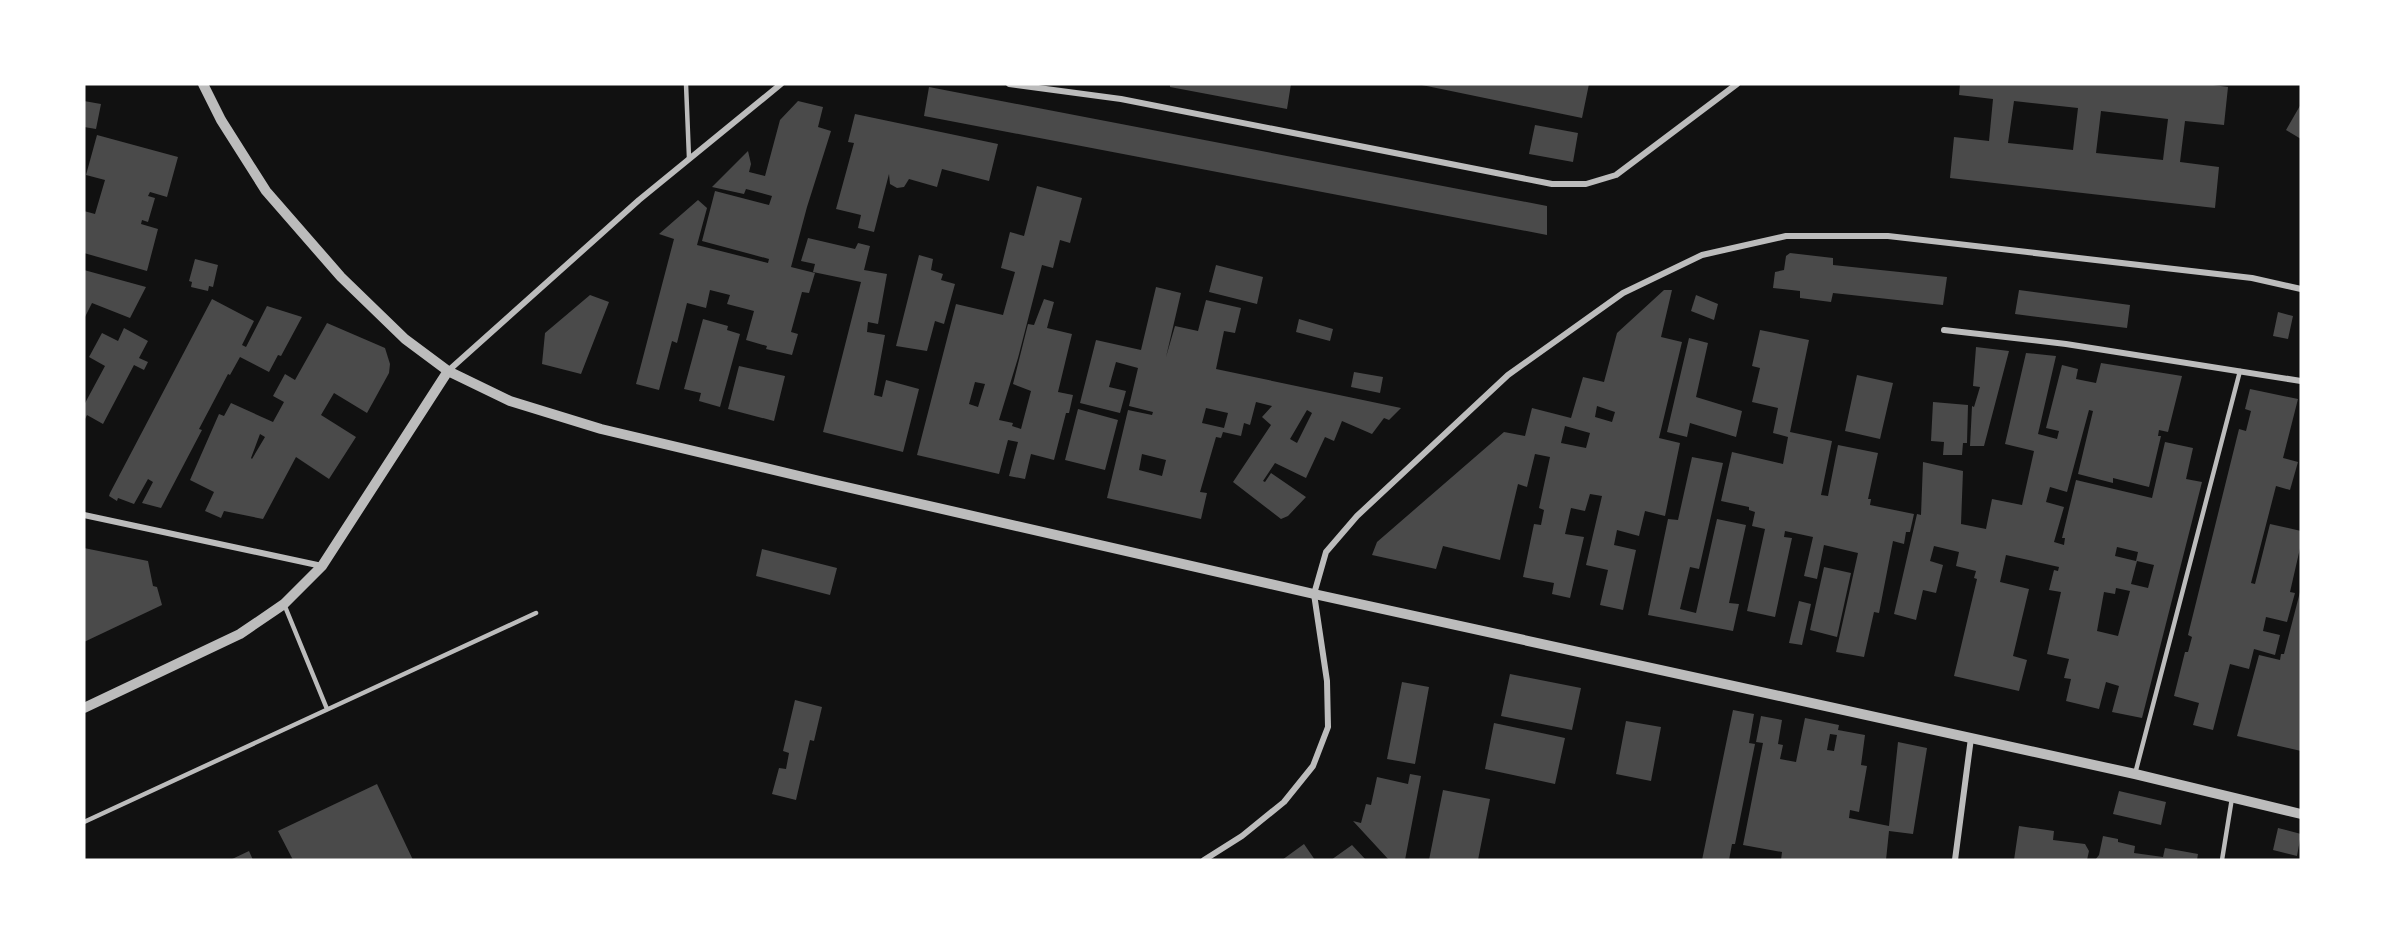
<svg xmlns="http://www.w3.org/2000/svg" width="2385" height="944" font-family="Signika,sans-serif">
<rect width="100%" height="100%" fill="#111"/>
<path fill="#4a4a4a" fill-rule="evenodd" d="M1170 84H1291L1287 109 1170 87Z
M1417 84H1589L1582 118Z
M1960 84H2206L2228 87 2224 125 2185 121 2180 162 2219 167 2215 208 1950 178 1954 137 1989 141 1993 99 1959 95ZM2014 101 2078 108 2073 150 2008 143ZM2101 111 2168 119 2163 160 2096 153Z
M929 87 1547 206V235L924 116Z
M84 101 101 104 96 129 84 127Z
M798 101 823 107 818 127 831 131 807 207 791 267 815 273 809 293 802 292 791 332 798 334 792 355 766 349 767 346 746 340 754 311 727 304 730 295 710 290 706 308 687 303 677 343 672 341 659 390 636 384 674 239 659 234 698 200 707 208 697 245 768 263 769 259 702 241 715 191 769 205 772 196 746 189 744 194 712 187 748 151 751 164 749 172 765 176 780 120Z
M2301 104V139L2286 130Z
M855 114 998 144 989 181 942 169 937 187 909 179 904 187 897 188 890 184 889 174 874 232 858 228 861 215 836 209 854 143 848 142Z
M1535 125 1578 133 1573 162 1529 154Z
M97 135 178 157 167 197 150 192 148 196 155 198 148 222 142 220 141 224 158 229 147 271 84 253V211L95 214 105 180 86 175Z
M1037 186 1082 198 1070 243 1060 240 1053 268 1042 265 1018 358 999 420 1013 423 1012 426 1021 429 1031 391 1013 384 1028 324 1034 325 1044 299 1054 302 1047 328 1072 334 1058 392 1073 395 1069 413H1066L1054 460 1031 454 1025 479 1009 476 1018 442 1008 440 999 474 917 455 956 304 1003 315 1015 272 1001 268 1010 232 1024 236ZM975 382 985 384 978 407 969 404Z
M808 238 855 249 858 243 870 246 864 270 887 274 878 324 868 322 867 332 885 335 874 395 882 397 886 380 919 389 903 452 823 432 861 282 813 272 815 264 801 261Z
M1790 253 1833 258V265L1947 277 1943 305 1833 293 1831 302 1800 298V291L1773 288 1775 272 1784 270 1786 256Z
M919 255 933 259 931 270 943 274 941 280 955 284 944 324 935 321 927 351 896 346Z
M195 259 218 265 213 287 209 286 208 291 191 287 192 282 189 281Z
M1216 265 1263 277 1257 304 1209 292Z
M84 270 146 287 130 318 92 303 84 319Z
M1156 287 1181 293 1166 357 1175 326 1198 331 1206 300 1241 308 1235 333 1224 331 1216 369 1401 408 1389 420 1384 418 1372 434 1342 421 1334 441 1325 437 1306 478 1275 463 1263 481 1265 482 1271 473 1306 497 1288 516 1281 519 1233 482 1271 425 1262 417 1272 406 1256 402 1250 425 1244 423 1241 436 1223 432 1221 438 1216 437 1200 492 1207 493 1201 519 1107 498 1128 410 1152 415 1153 412 1129 406 1138 368 1116 362 1109 387 1126 391 1120 413 1080 403 1096 340 1141 350ZM1206 408 1228 413 1224 428 1202 423ZM1307 410 1312 413 1297 443 1290 439ZM1142 454 1166 460 1162 476 1139 470Z
M1664 290H1672L1661 337 1682 342 1659 438 1680 443 1665 516 1645 511 1639 536 1617 530 1614 545 1636 550 1623 610 1600 605 1608 570 1586 565 1602 496 1590 494 1585 511 1571 508 1565 534 1584 537 1570 598 1552 594 1554 583 1523 577 1534 524 1541 525 1544 510 1539 508 1550 457 1535 454 1527 487 1518 484 1500 560 1443 546 1436 569 1372 555 1377 542 1504 432 1525 436 1532 408 1571 418 1583 377 1604 382 1617 333ZM1597 406 1615 412 1612 422 1595 417ZM1565 426 1590 433 1586 448 1561 443Z
M2019 290 2130 305 2127 328 2015 314Z
M590 295 609 302 581 374 542 364 545 333Z
M1696 295 1718 304 1714 320 1691 311Z
M212 299 254 321 242 345 246 347 267 306 302 317 281 356 278 355 269 372 240 357 230 375 228 374 199 429 202 430 161 508 142 503 153 482 148 479 134 504 118 498 117 501 109 496 110 493Z
M2278 312 2293 316 2288 339 2273 336Z
M703 319 728 326 727 330 740 334 720 407 699 401 701 393 684 389Z
M1299 319 1333 329 1330 341 1296 332Z
M327 323 385 348 390 364 389 373 367 413 334 393 321 415 356 437 329 479 296 457 263 519 224 511 221 518 205 511 214 492 190 480 219 414 224 416 231 403 273 422 284 402 273 396 285 374 295 380ZM260 434 265 437 252 459 251 458Z
M124 328 148 341 139 358 148 362 144 370 134 365 103 424 87 415 84 421V405L105 366 89 357 102 333 118 341Z
M1760 330 1809 340 1790 432 1832 441 1821 495 1828 496 1838 445 1878 453 1868 499H1871L1870 505 1914 514 1910 532H1906L1904 544 1893 541 1879 613 1874 612 1864 657 1836 652 1858 553 1824 545 1817 579 1804 576 1813 537 1785 531 1784 537 1792 538 1775 617 1747 611 1765 529 1752 526 1755 512 1749 510V507L1721 501 1732 452 1783 464 1788 437 1773 433 1778 408 1752 402 1760 368 1752 366Z
M1689 338 1708 343 1696 397 1742 411 1736 437 1690 423 1687 437 1667 432Z
M1976 347 2009 351 1984 446H1970L1972 406 1974 407 1980 387 1973 386Z
M2026 353 2056 356 2038 434 2057 439 2059 431 2046 428 2062 365 2078 369 2076 379 2096 383 2101 363 2182 376 2168 432 2159 430 2158 436H2161L2149 487 2113 478V483L2078 474 2093 411 2089 410 2067 492 2050 487 2046 502 2064 507 2054 542 2064 545 2065 538H2062L2076 480 2152 498 2165 442 2193 448 2186 479 2202 482 2142 718 2112 712 2119 686 2106 682 2099 709 2066 701 2071 679 2064 678 2069 659 2047 654 2061 592 2049 590 2054 570 2058 571 2059 567 2006 555 2000 582 2029 589 2013 656 2027 660 2019 691 1954 676 1977 579 1974 578 1976 571 1956 566 1959 552 1934 546 1930 561 1943 565 1936 593 1923 590 1916 620 1894 614 1917 514 1921 515 1923 462 1963 471 1961 524 1986 529 1992 499 2022 505 2034 451 2005 444ZM2117 547 2138 552 2136 561 2115 556ZM2137 561 2154 565 2148 588 2131 584ZM2116 588 2130 591 2118 636 2097 631 2104 592 2115 594Z
M739 366 785 376 774 421 728 409Z
M1354 372 1383 377 1380 393 1351 387Z
M1857 375 1893 383 1880 439 1845 431Z
M2250 389 2298 399 2283 458 2298 462 2290 490 2276 486 2251 583 2255 584 2270 524 2301 531V544L2290 592 2295 593 2287 622 2266 617 2263 631 2280 635 2275 655 2254 649 2249 669 2230 664 2213 730 2193 725 2199 703 2174 696 2185 652H2188L2192 637 2188 635 2239 429 2246 431 2251 411 2245 409Z
M1933 402 1968 405 1967 443H1963L1962 455H1943L1944 442 1931 441Z
M1078 409 1118 420 1105 470 1065 460Z
M1692 457 1723 463 1699 569 1690 567 1680 609 1696 613 1717 519 1746 525 1729 603 1739 604 1733 631 1648 615 1668 519 1678 520Z
M84 548 148 561 153 586 157 587 162 605 84 642Z
M762 549 837 568 830 595 756 576Z
M1824 567 1851 573 1837 637 1810 630Z
M2300 592H2301V751L2237 736 2259 655 2280 660 2281 654H2284Z
M1799 601 1811 604 1802 645 1789 643Z
M1510 674 1581 688 1572 730 1501 716Z
M1402 682 1429 687 1415 764 1387 759Z
M795 700 822 707 814 741 810 740 796 800 772 794 779 768 786 769 789 753 783 751Z
M1733 710 1754 714 1749 743 1755 744 1735 844H1732L1729 860H1702Z
M1761 716 1782 720 1778 744 1783 745 1780 759 1796 762 1805 718 1839 725 1838 730 1865 735 1861 765 1867 766 1859 812 1850 810 1849 818 1889 826 1898 742 1927 748 1913 834 1889 831 1886 860H1781L1782 852 1743 845 1763 743 1756 742ZM1830 734 1837 735 1834 751 1827 750Z
M1626 721 1661 727 1651 781 1616 774Z
M1494 723 1565 738 1555 784 1485 769Z
M1410 774 1421 776 1405 860H1389L1353 821 1361 823 1366 804 1371 805 1377 777 1408 784Z
M377 784 413 860H293L278 831Z
M1443 790 1490 799 1478 860H1429Z
M2119 791 2166 802 2161 825 2113 814Z
M2019 826 2054 831 2053 840 2085 844 2089 851 2087 860H2014Z
M2278 828 2301 834 2297 856 2273 850Z
M2103 836 2118 839V842L2135 846 2134 853 2163 857 2165 848 2198 854 2197 860H2095L2099 855Z
M1304 844 1315 860H1282Z
M1352 845 1366 860H1331Z
M249 851 253 860H230Z"/>
<g fill="none" stroke-linecap="round" stroke-linejoin="round">
<path stroke="#bcbcbc" stroke-width="4.5" d="M686 84 689 158
M284 604 327 709
M2135 774 2240 371
M84 822 536 613
M2222 860 2232 798"/>
<path stroke="#bcbcbc" stroke-width="6" d="M1009 84 1121 99 1552 184H1586L1616 175 1737 84
M1944 330 2066 344 2301 381
M448 371 639 200 781 84
M84 515 322 566
M1204 860 1242 836 1284 802 1313 766 1328 727 1327 681 1314 594 1326 552 1357 516 1508 375 1623 293 1702 255 1786 236H1888L2252 278 2301 289
M1955 860 1971 738"/>
<path stroke="#bcbcbc" stroke-width="10" d="M203 84 221 120 266 191 341 277 405 339 448 371 510 401 601 429 820 481 1314 594 2135 774 2301 814
M84 708 240 634 284 604 322 566 448 371"/>
</g>
<rect width="2385" height="944" fill="none" stroke="#ffffff" stroke-width="171"/>
</svg>
